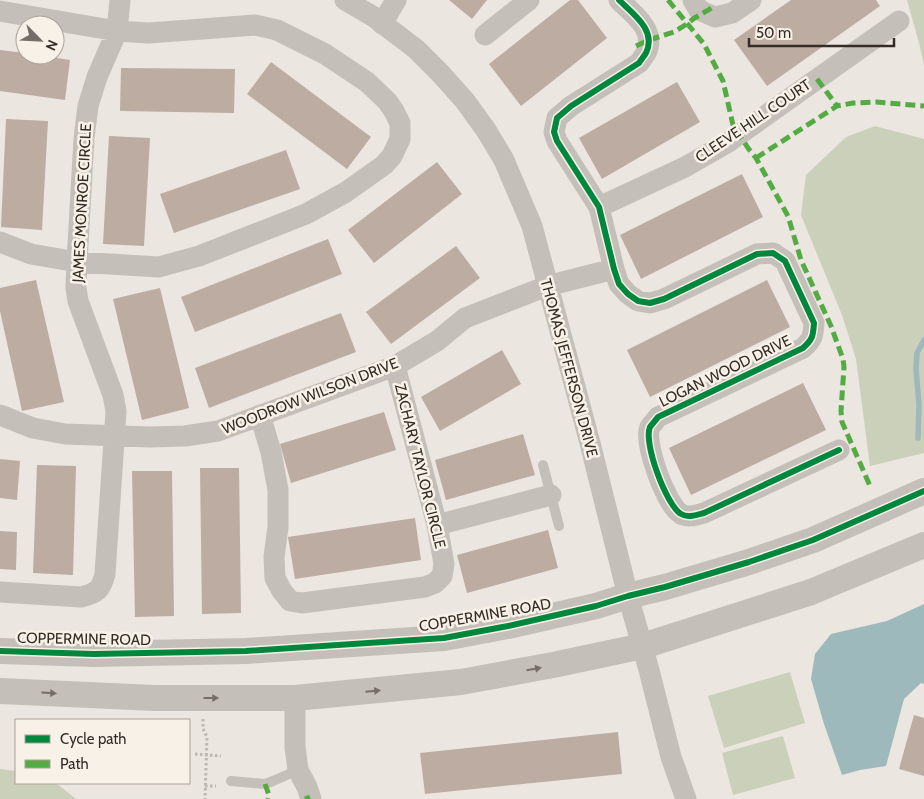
<svg xmlns="http://www.w3.org/2000/svg" width="924" height="799" font-family="Cabin,sans-serif">
<rect width="100%" height="100%" fill="#ebe6e0"/>
<path fill="#cbd0bb" d="M907 0H924V65L919 43Z
M875 126 924 139V453L870 466 856 359 842 315 801 215 806 175 846 137Z
M790 672 805 723 724 748 708 696Z
M783 736 795 778 733 795 722 753Z
M0 769 16 771V783H56L76 799H0Z"/>
<path fill="#9db9bb" d="M924 604V684L921 683 904 699 886 766 860 770 842 775 824 724 811 679 815 654 831 634 887 621Z"/>
<g fill="none" stroke-linecap="round" stroke-linejoin="round">
<path stroke="#9db9bb" stroke-width="5.5" d="M918 438 919 405 916 369 917 353 924 340"/>
</g>
<path fill="#bdaca2" d="M449 0H487L472 19Z
M570 0H578L607 38 521 106 489 64Z
M791 0H876L880 6 767 86 734 40Z
M0 50 25 53V55H37L70 60 65 100 0 91Z
M271 62 371 137 347 169 247 94Z
M121 68 235 69 234 113 120 111Z
M677 82 700 122 602 179 579 138Z
M6 119 48 121 42 230 1 227Z
M109 136 150 138 144 246 103 244Z
M286 150 300 189 174 233 160 194Z
M437 162 462 194 374 263 348 230Z
M742 174 763 217 641 279 620 235Z
M328 239 342 274 195 332 181 297Z
M456 246 480 278 391 344 366 312Z
M36 280 64 402 22 411 0 311V288Z
M767 280 790 327 650 397 627 350Z
M160 288 189 408 142 420 113 299Z
M341 313 356 352 209 408 195 368Z
M502 350 521 384 440 431 421 397Z
M803 383 826 430 691 495 669 448Z
M384 412 396 450 291 483 280 444Z
M523 434 535 475 446 500 435 460Z
M0 459 20 461 17 500 0 498Z
M37 465 76 466 73 575 33 573Z
M200 468H239L241 613 202 614Z
M132 471H172L174 616 135 617Z
M415 518 421 560 295 579 288 537Z
M548 530 558 568 467 593 457 555Z
M0 531 17 532 16 570 0 569Z
M914 715 924 718V776L899 769Z
M618 732 622 774 425 794 420 753Z"/>
<g fill="none" stroke-linecap="round" stroke-linejoin="round">
<path stroke="#bdb7b1" stroke-width="3" stroke-dasharray="2.5 2.5" stroke-linecap="butt" d="M203 719V729L207 737 205 799
M195 754 221 756
M205 786H216"/>
<path stroke="#c4bfb9" stroke-width="10" d="M543 465 559 526
M231 781 265 784 273 781 298 770"/>
<path stroke="#c4bfb9" stroke-width="21" d="M345 0 374 17 416 49 441 74 465 101 486 130 504 160 532 226 590 443 628 596 649 670 671 757 686 799
M619 0C633 14 657 30 646 53 644 56 641 60 639 63L571 106 557 118 554 132 557 141 599 207 614 269 619 284 628 294 638 301 650 303 664 299 757 254 773 253 785 261 814 323C813 336 813 339 803 348L658 417C656 420 652 424 650 427 643 442 666 505 681 514 688 518 696 515 704 513L839 450
M693 0 699 10 715 17 732 13 751 0
M0 11 117 31 149 33 255 25 277 30 325 54 367 82 387 101 394 111 400 123V139L392 156 384 165 346 192 306 214 199 256 159 267 77 262 31 254 0 242
M382 24 396 0
M485 35 529 0
M599 207 685 167 727 143 899 21
M0 415 33 428 65 434 150 437 185 436 218 431 395 366 437 341 465 318 547 286 614 269
M260 415 271 452 278 490V527L274 557 275 578 282 591 290 601 302 603 425 587 435 583 442 576 444 564 437 525 395 366
M437 525 551 495
M0 592 81 597C97 593 101 590 105 574L116 411 113 395 78 301 76 288 77 262 84 138 88 106 97 77 117 31 120 0
M295 698V747L298 770 307 787 311 799"/>
<path stroke="#c4bfb9" stroke-width="26" d="M0 651 94 654 246 651 444 638 508 626 596 606 628 596 665 587 749 562 813 540 924 491
M0 691 155 698H295L461 682 553 665 643 646 811 592 924 545"/>
<path stroke="#54ab44" stroke-width="5" stroke-dasharray="10 5" stroke-linecap="butt" d="M668 0 704 44 723 81 733 125 748 148 756 158 788 216 801 260 831 326 843 359 844 367 841 411 842 422 870 486
M636 46 649 40 674 32 687 24 693 19 715 6
M817 79 837 106
M756 158 837 106 853 103 876 102 924 106
M265 784 269 795 268 799
M305 799 310 797"/>
<g stroke="#f8f1e7" stroke-width="9">
<path id="cycleway" d="M619 0C633 14 657 30 646 53 644 56 641 60 639 63L571 106 557 118 554 132 557 141 599 207 614 269 619 284 628 294 638 301 650 303 664 299 757 254 773 253 785 261 814 323C813 336 813 339 803 348L658 417C656 420 652 424 650 427 643 442 666 505 681 514 688 518 696 515 704 513L839 450
M0 651 94 654 246 651 444 638 508 626 596 606 628 596 665 587 749 562 813 540 924 491"/>
</g>
<use href="#cycleway" stroke="#00873e" stroke-width="6"/>
</g>
<defs><path id="oneway-solid" d="M-6-.8H1V-3.2L6.5 0L1 3.2V.8H-6Z" transform="scale(1.25)"/></defs>
<g fill="#756e69">
<use href="#oneway-solid" transform="translate(534 669) rotate(-10)"/>
<use href="#oneway-solid" transform="translate(373 691) rotate(-5)"/>
<use href="#oneway-solid" transform="translate(49 693) rotate(3)"/>
<use href="#oneway-solid" transform="translate(211 698)"/>
</g>
<g text-anchor="middle" dominant-baseline="central" stroke-width="5" stroke-linejoin="round" paint-order="stroke">
<g font-size="15" fill="#342c27" stroke="#f8f1e7">
<text transform="translate(753 121) rotate(-34)">CLEEVE HILL COURT</text>
<text transform="translate(82 203) rotate(-87)">JAMES MONROE CIRCLE</text>
<text transform="translate(569 368) rotate(75)">THOMAS JEFFERSON DRIVE</text>
<text transform="translate(725 371) rotate(-26)">LOGAN WOOD DRIVE</text>
<text transform="translate(310 396) rotate(-21)">WOODROW WILSON DRIVE</text>
<text transform="translate(420 466) rotate(76)">ZACHARY TAYLOR CIRCLE</text>
<text transform="translate(485 615) rotate(-10)">COPPERMINE ROAD</text>
<text transform="translate(84 639) rotate(1)">COPPERMINE ROAD</text>
</g>
</g>
<rect x="15" y="719" width="175" height="65" fill="#f8f1e7" stroke="#aaa29a"/>
<rect x="25" y="735" width="25" height="8" fill="#00873e" stroke="#aaa29a"/>
<text x="60" y="744" font-size="15" fill="#342c27">Cycle path</text>
<rect x="25" y="760" width="25" height="8" fill="#54ab44" stroke="#aaa29a"/>
<text x="60" y="769" font-size="15" fill="#342c27">Path</text>
<g transform="translate(40 40) rotate(114)"><circle r="24" fill="#f8f1e7" stroke="#aaa29a"/>
<path d="M0-4L9 19L0 12L-9 19Z" fill="#746d68"/>
<text y="-8" font-size="14" font-weight="bold" text-anchor="middle" fill="#342c27">N</text>
</g>
<path d="M749 38v8h145v-8" fill="none" stroke="#342c27" stroke-width="2.5"/>
<text x="756" y="38" font-size="15" fill="#342c27" stroke="#f8f1e7" stroke-width="4" paint-order="stroke">50 m</text>
</svg>
